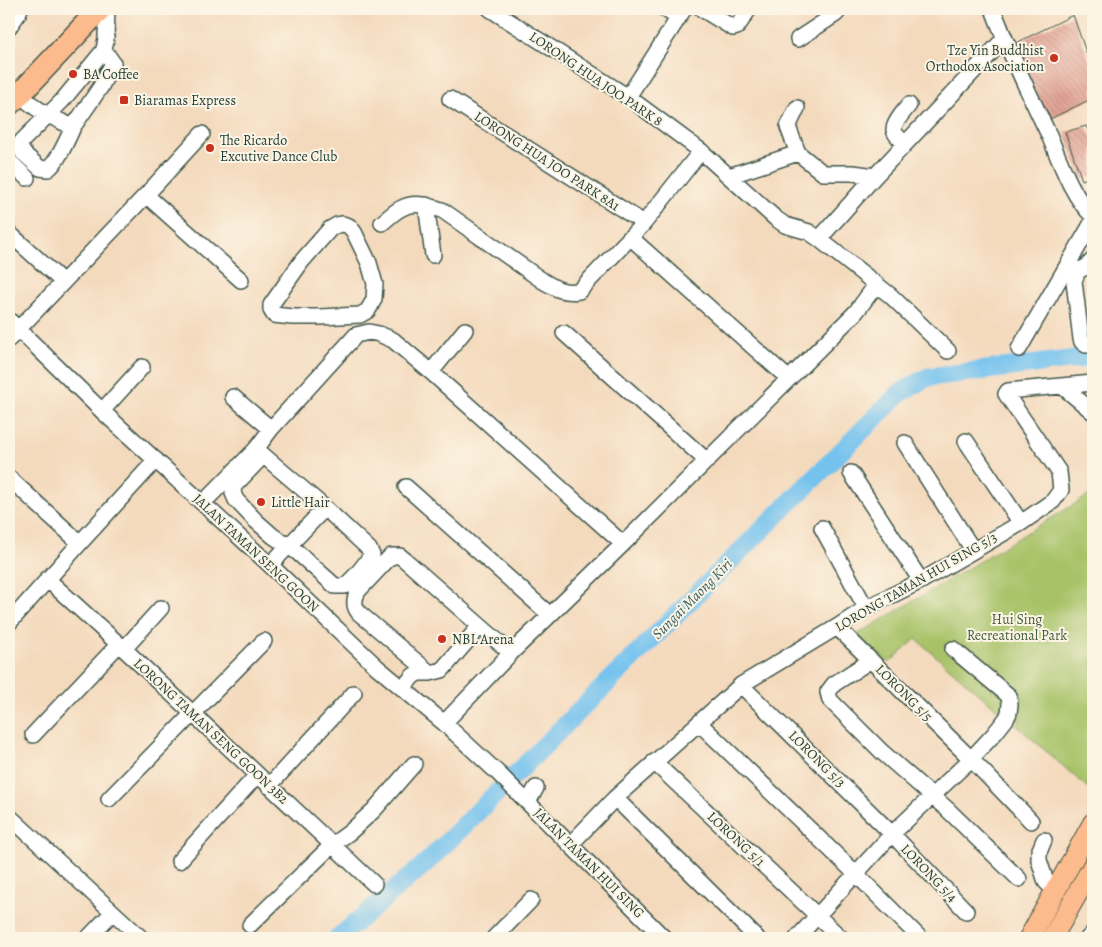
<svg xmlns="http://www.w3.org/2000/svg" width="1102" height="947" font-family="Alegreya,serif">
<defs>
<pattern id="building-back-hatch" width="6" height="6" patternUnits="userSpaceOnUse" patternTransform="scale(1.25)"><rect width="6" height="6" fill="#df9688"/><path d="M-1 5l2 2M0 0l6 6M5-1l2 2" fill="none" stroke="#b47c70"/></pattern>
</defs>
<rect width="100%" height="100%" fill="#fcf5e5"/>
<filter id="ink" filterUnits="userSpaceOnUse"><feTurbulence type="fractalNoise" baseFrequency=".02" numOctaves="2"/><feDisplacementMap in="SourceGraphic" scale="10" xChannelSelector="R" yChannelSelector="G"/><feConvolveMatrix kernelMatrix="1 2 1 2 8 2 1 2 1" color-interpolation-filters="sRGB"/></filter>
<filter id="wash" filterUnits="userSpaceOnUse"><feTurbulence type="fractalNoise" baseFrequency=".0096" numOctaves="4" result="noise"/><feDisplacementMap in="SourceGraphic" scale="20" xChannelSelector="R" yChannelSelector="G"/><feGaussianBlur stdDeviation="1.12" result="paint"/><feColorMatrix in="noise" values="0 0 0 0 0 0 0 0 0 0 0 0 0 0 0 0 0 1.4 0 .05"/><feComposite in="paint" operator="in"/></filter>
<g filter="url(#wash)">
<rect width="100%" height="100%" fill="#f4dabd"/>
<path fill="#a7c268" stroke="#63804e" d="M1093 493V757L1088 788 1017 726 1020 710 1014 705 999 711 916 639 889 663 855 636Z"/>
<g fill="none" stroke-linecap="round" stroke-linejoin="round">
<path stroke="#74c2ee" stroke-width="19" d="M338 938 426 863 900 393 928 377 1093 357"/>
</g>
<g id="blocks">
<path fill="url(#building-back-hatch)" d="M1073 15 1093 72V98L1048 120 1014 44Z
M1086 126 1093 140V176L1082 180 1065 132Z"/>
</g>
</g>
<g filter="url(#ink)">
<use href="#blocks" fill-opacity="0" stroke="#3f5549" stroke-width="1"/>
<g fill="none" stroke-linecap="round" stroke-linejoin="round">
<g stroke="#3f5549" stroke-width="18">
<path id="minor" d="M490 9 628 97 701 151 775 218 785 225 809 232 819 239 891 296 948 351
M664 9 678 17
M702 9 733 28 737 27 749 9
M993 9C1009 52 1029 94 1049 135 1059 159 1073 199 1093 216
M9 27 18 14 20 9
M798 39 836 14 840 9
M20 94C36 111 52 117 73 127L100 88 113 63 104 50 106 38 107 9
M628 97 684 9
M450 99 644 223
M797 108 788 127 798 153
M73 127C68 138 58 162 48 169L40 168 23 153 20 146 22 141 62 101 104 50
M905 143C902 140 895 136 894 130 893 124 905 110 909 105
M9 161 27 178
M729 176 798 153 823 173H853L875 176
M146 195 241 280
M426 205 433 255
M382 223C388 218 395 211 402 208 414 201 429 206 442 210L543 281C557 289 562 293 579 291L644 223 701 151
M343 224 349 226 354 232 369 263 375 284 374 299 370 307 367 311 360 315 320 317H292L274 315 271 310V305L302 261 330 229 337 225Z
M9 233 63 282
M631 238 789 379
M819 239 875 176 1004 39
M1069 265 1078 271 1086 267 1093 260
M1078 271 1074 281 1081 339 1082 342 1086 345 1093 344
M9 320 102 411 270 565 377 667 444 723 498 773 664 938
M564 333 707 461
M9 339 146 195 202 134
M1019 349 1093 221
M431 372 465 330
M1062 386 1093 412
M233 397 271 429
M102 411 142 367
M966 441 1021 523
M905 443 973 550
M256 449 325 508 369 549 372 555 357 574 345 586H335L297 552 273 536 256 521 236 500 233 493 234 486 259 460
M851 473 921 581
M9 478 80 543
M406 487 550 615
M203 503 256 449 271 429 356 335 369 332 379 334 393 340 431 372 623 544
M822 528 866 608
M270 565 325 508
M47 579 124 649 374 884
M9 623 80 543 156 460
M837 627 971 759 1031 821
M124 649 161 608
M871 660 834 684 828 692 830 700 882 752 947 809 1019 879
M430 673 359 613C353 606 354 599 358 591L391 556H400L405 560 511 653
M741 685 892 834 966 911
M403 688 413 676 418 673H430L442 670 480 626
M444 723 511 653 623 544 856 312 876 285
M699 723 856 874 920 938
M33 735 119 644
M654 762 841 938
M269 786 354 693
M615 798 757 938
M109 799 264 641
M528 802 536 788
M9 816 141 938
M1044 840 1039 852V860L1046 882 1056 892
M570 845 615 798 741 685 837 627 866 608 921 581 1021 523 1053 501 1061 490 1059 472 1006 394 1008 391 1093 383
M179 861 257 775
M250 925 332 845 350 832 374 810 414 764
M88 938 113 912
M494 938 531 900
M797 938 892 834 971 759 995 733 1006 719 1009 713 1010 704 1009 696 953 649
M1088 938 1093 933"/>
</g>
<g stroke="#3f5549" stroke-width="22">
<path id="major" d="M1029 938 1093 823
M1052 938 1093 866"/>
</g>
<g stroke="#3f5549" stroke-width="25">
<path id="highway" d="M9 104 20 94 100 9"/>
</g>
<use href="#minor" stroke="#fff" stroke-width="15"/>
<use href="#major" stroke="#fbbb8c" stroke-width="20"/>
<use href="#highway" stroke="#fbbb8c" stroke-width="22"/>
</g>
</g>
<g fill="#c8321e" stroke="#fcf5e5" stroke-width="2">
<circle cx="1054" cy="58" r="5"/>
<circle cx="73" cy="74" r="5"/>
<rect x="119" y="95" width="10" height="10" rx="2.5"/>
<circle cx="210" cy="148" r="5"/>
<circle cx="261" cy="502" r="5"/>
<circle cx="442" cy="639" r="5"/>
</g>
<g text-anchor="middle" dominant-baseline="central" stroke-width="4" stroke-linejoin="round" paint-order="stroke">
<g font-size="14" fill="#1f3d34" stroke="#fcf5e5" text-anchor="start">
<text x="1044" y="50" text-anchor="end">Tze Yin Buddhist<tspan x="1044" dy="16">Orthodox Asociation</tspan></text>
<text x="83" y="74">BA Coffee</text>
<text x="134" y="100">Biaramas Express</text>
<text x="220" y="140">The Ricardo<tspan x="220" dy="16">Excutive Dance Club</tspan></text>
<text x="271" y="502">Little Hair</text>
<text x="452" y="639">NBL Arena</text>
</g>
<g font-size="14" fill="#1f3d34" stroke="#fcf5e5">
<text transform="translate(596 79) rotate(34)">LORONG HUA JOO PARK 8</text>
<text transform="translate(547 161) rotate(33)">LORONG HUA JOO PARK 8A1</text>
<text transform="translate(256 553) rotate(43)">JALAN TAMAN SENG GOON</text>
<text transform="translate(916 582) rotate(-30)">LORONG TAMAN HUI SING 5/3</text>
<text transform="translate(904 693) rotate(45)">LORONG 5/5</text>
<text transform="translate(211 731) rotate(43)">LORONG TAMAN SENG GOON 3B2</text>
<text transform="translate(817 759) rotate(45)">LORONG 5/3</text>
<text transform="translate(736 839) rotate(43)">LORONG 5/1</text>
<text transform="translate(589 863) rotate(45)">JALAN TAMAN HUI SING</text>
<text transform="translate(929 873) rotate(46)">LORONG 5/4</text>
</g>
<g font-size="14" fill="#415e41" stroke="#fcf5e5">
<text x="1017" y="619">Hui Sing<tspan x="1017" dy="16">Recreational Park</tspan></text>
</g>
<g font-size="15" font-style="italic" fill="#345e62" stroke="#fcf5e5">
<text transform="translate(692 599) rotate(-45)">Sungai Maong Kiri</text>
</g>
</g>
<rect width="1102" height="947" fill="none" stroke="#fcf5e5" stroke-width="30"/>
</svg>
